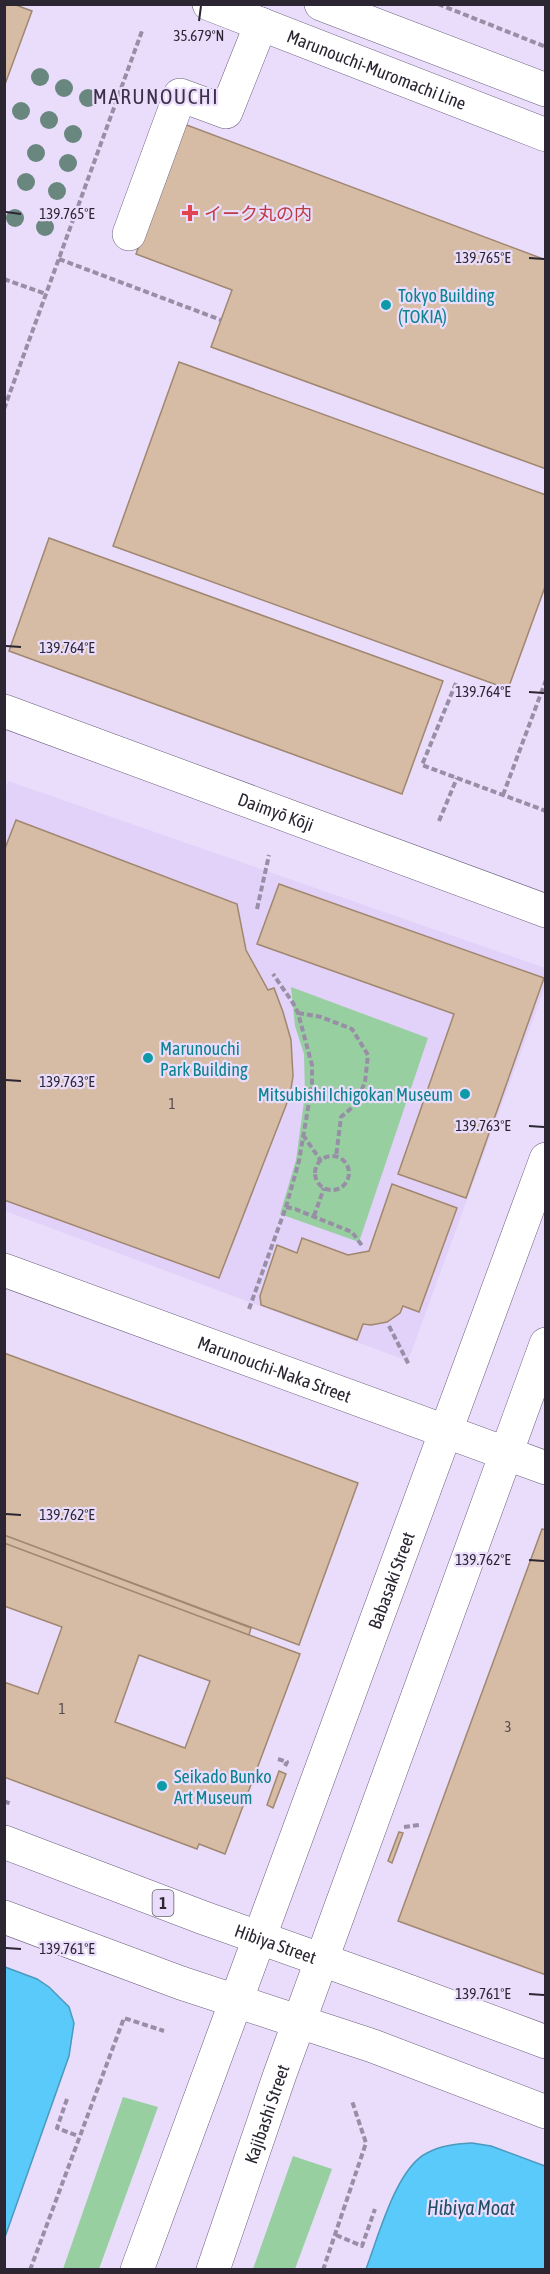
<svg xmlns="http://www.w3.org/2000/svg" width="550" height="2274" font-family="'Asap Condensed','Noto Sans JP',sans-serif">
<rect width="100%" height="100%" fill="#eaddfc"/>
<path fill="#e2d1f8" d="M8 781 545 968V987L408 1361 5 1211 4 793Z"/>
<path fill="#97cfa1" d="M291 987 428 1038 359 1242 280 1214 296 1160 305 1094 304 1054 295 1026Z
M123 2097 158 2107 99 2269H63Z
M293 2156 332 2169 295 2269H253Z"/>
<path fill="#5acafa" stroke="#4c99be" stroke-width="1.5" d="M5 1967 37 1979 49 1987 69 2007 74 2023 69 2056 5 2237Z
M472 2143 491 2146 545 2166V2269H366C378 2238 396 2168 427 2153 441 2145 457 2144 472 2143Z"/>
<path fill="#d6bca4" stroke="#a08770" stroke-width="1.5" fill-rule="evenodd" d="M4 4H13L32 11 4 87Z
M184 124 546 260V469L211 347 232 290 136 254Z
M179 362 546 495V584L508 689 113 546Z
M49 538 443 681 402 794 9 651Z
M16 820 237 904 246 950 268 990 274 988 283 1012 291 1040 293 1076 290 1095 219 1278 4 1200V851Z
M279 884 544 978 466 1198 398 1174 454 1014 257 944Z
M392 1184 457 1208 419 1312 403 1306 400 1313 387 1322 371 1325 363 1324 357 1340 261 1305 260 1296 277 1245 297 1253 302 1238 348 1255 369 1251Z
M4 1353 358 1483 299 1645 4 1535Z
M542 1529 546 1530V1975L398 1921Z
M4 1535 251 1628 249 1635 4 1543Z
M4 1543 300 1654 225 1854 199 1844 197 1849 4 1777V1682L38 1694 62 1627 4 1606ZM139 1655 210 1681 185 1748 115 1722Z
M279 1771 286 1774 273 1808 267 1805Z
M399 1832 403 1833 392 1863 388 1861Z"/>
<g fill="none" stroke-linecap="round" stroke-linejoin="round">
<g stroke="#6b607b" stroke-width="34">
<g id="minor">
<path d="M129 234 180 95 226 112 261 24"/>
<path id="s1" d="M4 1270 546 1468"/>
</g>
</g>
<g stroke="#6b607b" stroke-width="34">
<g id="major">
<path id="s2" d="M209 4 546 135"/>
<path d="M321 4 546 90"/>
<path id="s3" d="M4 711 546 911"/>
<path id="s4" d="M137 2270 546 1159"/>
<path id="s5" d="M213 2270 280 2074 546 1344"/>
</g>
</g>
<g stroke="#6b607b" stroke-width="34">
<g id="highway">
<path id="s6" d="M4 1842 204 1918 395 1986 546 2042"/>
<path d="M4 1917 181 1983 373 2046 546 2112"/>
</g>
</g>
<path stroke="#988fa6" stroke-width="4" stroke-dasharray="6 3" stroke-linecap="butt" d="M438 4 546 47
M59 259 221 320
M4 279 46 294
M4 409 142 31
M456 683 422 765 546 811
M503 795 546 680
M439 821 457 778
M257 909 269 855
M298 1013 321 1017 352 1029 368 1055 365 1082 355 1105 341 1117 336 1157
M303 1135 321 1161
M315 1173a17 17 0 1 1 34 0a17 17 0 1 1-34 0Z
M286 1207 295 1209 352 1232 363 1247
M314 1216 324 1188
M249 1309 286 1207 299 1161 312 1085V1065L298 1013 293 1003 273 974
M389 1326 409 1365
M278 1759 287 1762 285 1766
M4 1801 11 1804
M404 1827 419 1825
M67 2099 57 2128 78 2136
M336 2235 362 2246 375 2209
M30 2270 124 2018 164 2031
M323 2270 366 2143 352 2101"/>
<use href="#minor" stroke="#fff" stroke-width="33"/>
<use href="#major" stroke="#fff" stroke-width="33"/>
<use href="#highway" stroke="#fff" stroke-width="33"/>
</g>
<g fill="#6a877f">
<circle cx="40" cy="77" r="9"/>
<circle cx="64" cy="88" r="9"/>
<circle cx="88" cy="98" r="9"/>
<circle cx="21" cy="111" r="9"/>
<circle cx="49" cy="120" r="9"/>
<circle cx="73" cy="134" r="9"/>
<circle cx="36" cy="153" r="9"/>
<circle cx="68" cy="163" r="9"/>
<circle cx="26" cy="182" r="9"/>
<circle cx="57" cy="191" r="9"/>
<circle cx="15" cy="218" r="9"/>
<circle cx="45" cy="227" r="9"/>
</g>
<path fill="none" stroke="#2b2632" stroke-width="2" d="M199 21 201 6M6 212 21 214M529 258 544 259M6 646 21 647M529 692 544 693M6 1080 21 1081M529 1126 544 1127M6 1514 21 1515M529 1560 544 1561M6 1948 21 1949M529 1994 544 1995"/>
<path fill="#e0444e" stroke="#eaddfc" stroke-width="2" d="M187 204h6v6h6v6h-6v6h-6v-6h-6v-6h6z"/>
<g fill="#0f9aa8" stroke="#eaddfc" stroke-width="2">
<circle cx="386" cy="305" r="6"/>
<circle cx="148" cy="1058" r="6"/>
<circle cx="465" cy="1094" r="6"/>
<circle cx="162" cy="1786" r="6"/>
</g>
<g text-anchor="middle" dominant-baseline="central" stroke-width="4.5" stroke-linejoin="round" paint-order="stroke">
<g font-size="15" fill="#564c4e">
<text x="172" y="1103">1</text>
<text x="62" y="1708">1</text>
<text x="508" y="1726">3</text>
</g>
<rect fill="#eaddfc" stroke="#645d6f" stroke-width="1.5" x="152.5" y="1890" width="21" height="26" rx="4.5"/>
<g font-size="16" font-weight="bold" fill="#2b2632">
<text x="163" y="1903">1</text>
</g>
<g font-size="18" fill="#2b2632" stroke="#eaddfc">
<text stroke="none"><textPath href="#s2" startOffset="180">Marunouchi-Muromachi Line</textPath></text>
<text stroke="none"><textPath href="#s3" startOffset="290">Daimyō Kōji</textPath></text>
<text stroke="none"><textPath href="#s1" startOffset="288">Marunouchi-Naka Street</textPath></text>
<text stroke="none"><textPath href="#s4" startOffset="735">Babasaki Street</textPath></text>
<text stroke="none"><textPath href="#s6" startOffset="290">Hibiya Street</textPath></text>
<text stroke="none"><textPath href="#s5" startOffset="165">Kajibashi Street</textPath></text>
</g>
<g font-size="18" fill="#be3a42" stroke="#eaddfc" text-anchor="start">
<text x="204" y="213">イーク丸の内</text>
</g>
<g font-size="18" fill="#0d838f" stroke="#eaddfc" text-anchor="start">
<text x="398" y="295">Tokyo Building<tspan x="398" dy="21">(TOKIA)</tspan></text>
<text x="160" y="1048">Marunouchi<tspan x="160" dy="21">Park Building</tspan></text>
<text x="453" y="1094" text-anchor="end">Mitsubishi Ichigokan Museum</text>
<text x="174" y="1776">Seikado Bunko<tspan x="174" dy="21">Art Museum</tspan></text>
</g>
<g font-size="20" font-style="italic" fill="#214f64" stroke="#eaddfc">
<text x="471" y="2207">Hibiya Moat</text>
</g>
<g font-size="21" letter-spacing="1.5" fill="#3b3049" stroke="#eaddfc">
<text x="156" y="96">MARUNOUCHI</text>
</g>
</g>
<g font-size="15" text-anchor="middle" fill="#2b2632" stroke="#eaddfc" stroke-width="4.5" stroke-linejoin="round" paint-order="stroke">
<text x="199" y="41">35.679°N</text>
<text x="67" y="219">139.765°E</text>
<text x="483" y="263">139.765°E</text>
<text x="67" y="653">139.764°E</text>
<text x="483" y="697">139.764°E</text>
<text x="67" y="1087">139.763°E</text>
<text x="483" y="1131">139.763°E</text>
<text x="67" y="1520">139.762°E</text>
<text x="483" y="1565">139.762°E</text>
<text x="67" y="1954">139.761°E</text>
<text x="483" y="1999">139.761°E</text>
</g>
<rect width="550" height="2274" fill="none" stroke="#2b2632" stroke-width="12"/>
</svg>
